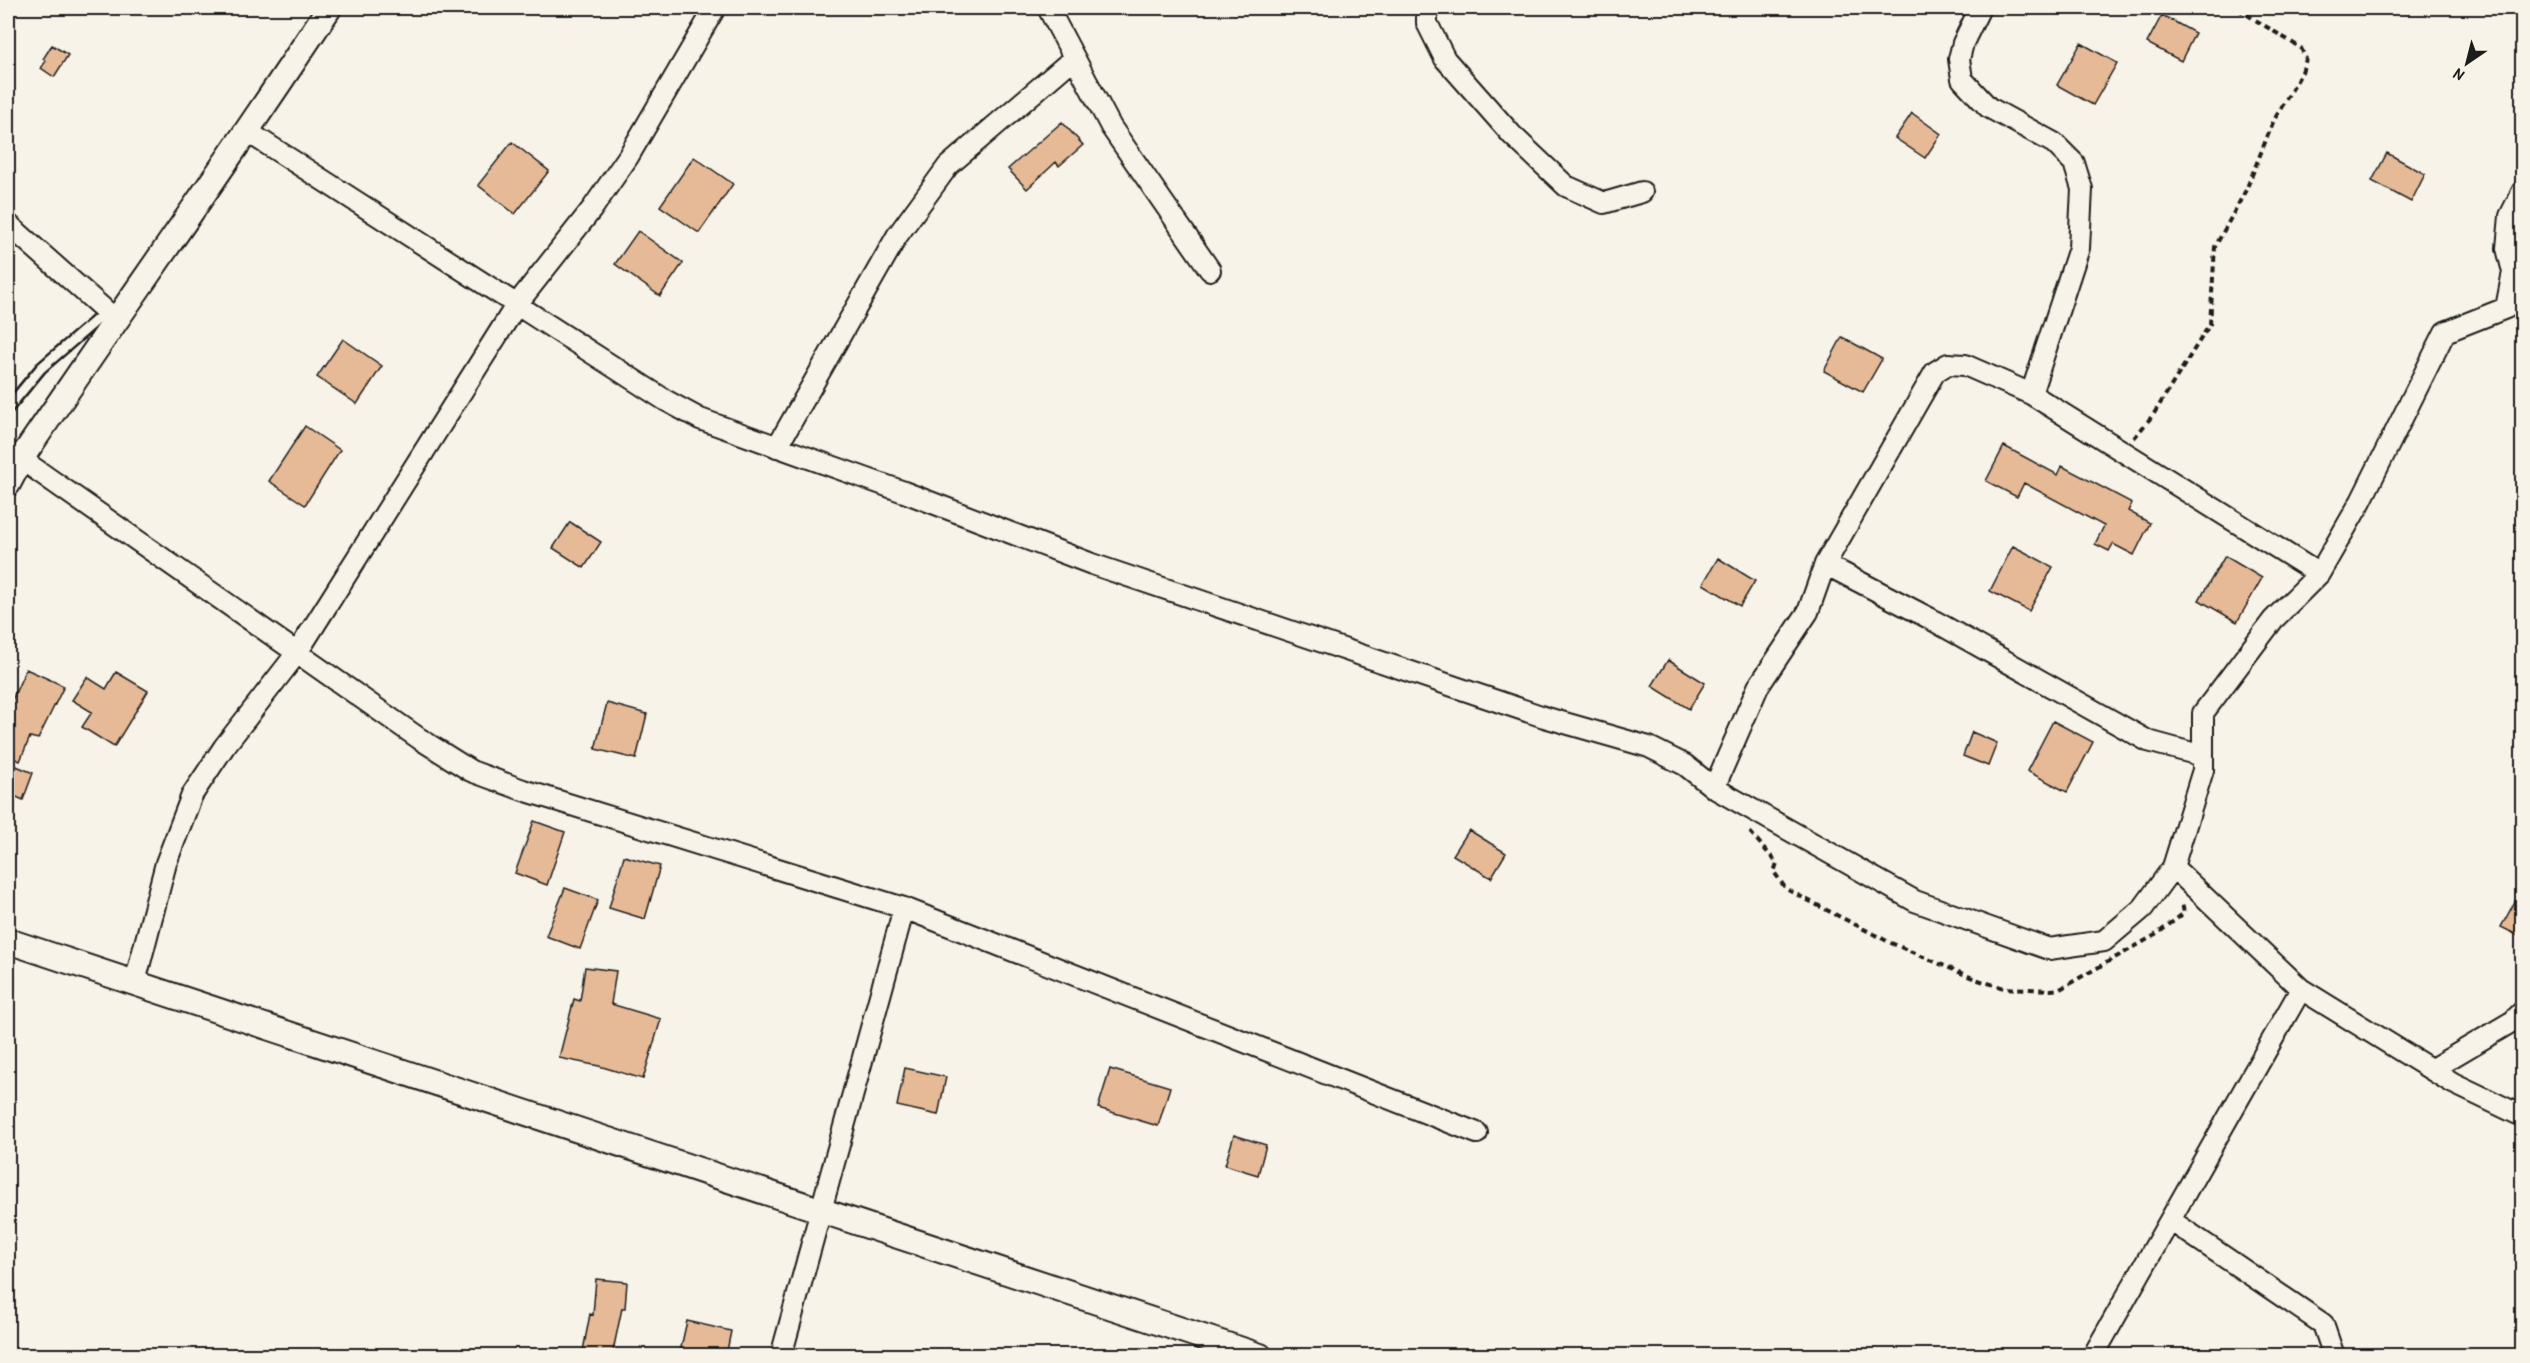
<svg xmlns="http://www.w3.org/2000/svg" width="2530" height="1363" font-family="'Patrick Hand',sans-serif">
<rect width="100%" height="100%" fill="#f7f3e8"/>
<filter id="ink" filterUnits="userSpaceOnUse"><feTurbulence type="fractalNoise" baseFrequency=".0167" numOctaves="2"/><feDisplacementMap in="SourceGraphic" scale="12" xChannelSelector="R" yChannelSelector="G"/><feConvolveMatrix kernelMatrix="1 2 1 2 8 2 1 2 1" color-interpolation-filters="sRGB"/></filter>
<g filter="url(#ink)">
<path fill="#e6ba97" stroke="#1c1c1c" stroke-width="1.5" d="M2162 15 2195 33 2181 61 2147 43Z
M2081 43 2117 63 2093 105 2057 85Z
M52 45 68 55 54 77 41 68 46 61 43 59Z
M1912 113 1941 134 1925 158 1895 138Z
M1062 122 1083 145 1059 166 1056 162 1027 189 1008 169Z
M512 142 549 171 515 214 478 185Z
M2387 153 2425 174 2411 202 2372 181Z
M694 157 733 184 699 233 660 206Z
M638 231 683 263 660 296 615 264Z
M1842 337 1882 359 1863 392 1824 371Z
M343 339 382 366 357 404 317 377Z
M305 426 340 450 305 505 269 481Z
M2004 446 2058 475 2062 466 2132 503 2128 511 2150 523 2134 555 2113 544 2109 551 2095 544 2104 526 2024 483 2017 497 1986 481Z
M570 522 601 542 584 568 553 548Z
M2013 546 2053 567 2029 611 1990 591Z
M2225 556 2262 578 2237 622 2199 600Z
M1718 558 1755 581 1740 606 1703 584Z
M1668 660 1705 683 1689 709 1652 686Z
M26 669 64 686 38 739 30 737 20 761 8 756V709Z
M116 672 148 691 114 747 82 727 92 712 72 700 87 677 106 689Z
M607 703 647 714 636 759 595 749Z
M2053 721 2093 742 2067 792 2027 771Z
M1972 732 1997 743 1988 766 1963 756Z
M14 765 33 773 23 800 8 793V781Z
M534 821 565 832 547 885 515 873Z
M1469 830 1506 853 1491 878 1453 855Z
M624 856 660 866 645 919 609 908Z
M2523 887V938L2501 927Z
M565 888 598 900 580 949 546 936Z
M585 967 616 971 611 1004 661 1019 643 1079 599 1066 559 1058 574 999 580 1001Z
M905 1068 946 1077 938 1115 897 1106Z
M1110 1069 1170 1087 1158 1126 1098 1108Z
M1234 1135 1266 1145 1258 1175 1225 1165Z
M596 1279 627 1282 625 1308H622L612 1356H582L590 1314 593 1315Z
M687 1321 731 1331 726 1356H679Z"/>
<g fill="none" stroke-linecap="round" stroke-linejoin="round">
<g stroke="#1c1c1c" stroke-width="14">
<path id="service" d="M8 408 41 368 107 311"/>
</g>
<g stroke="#1c1c1c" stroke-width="24">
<path id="minor" d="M1048 8 1111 127 1210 270
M1427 8V23L1445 59 1512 135 1566 186 1604 203 1642 192
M1980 8 1963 43 1959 59 1962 79 1988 107 2054 143 2074 163 2082 189 2079 248 2031 394
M248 132 665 400 700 419 904 492 1092 564 1544 717 1649 747 1685 765 1714 788 1915 901 2049 949 2104 941 2143 908 2173 867 2203 770V713L2273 620 2319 574 2361 501 2445 332 2506 308 2513 272 2507 248 2510 216 2522 192
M8 224 107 312 118 316
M777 447 897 236 948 166 1074 58
M21 459 420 739 471 771 523 790 904 908 1477 1133
M1825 564 1929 618 2148 741 2203 756
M1714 788 1758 687 1808 612 1825 564 1935 372 1948 364 1965 365 2031 394 2319 574
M2173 867 2301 989 2453 1083 2522 1116
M135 982 166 863 192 795 224 747 297 653 517 304 592 209 628 157 715 8
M2432 1069 2513 1021 2522 1012
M2170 1220 2323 1324 2334 1356
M781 1356 904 908
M2093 1356 2301 989"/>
</g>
<g stroke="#1c1c1c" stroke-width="28">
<path id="tertiary" d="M8 484 21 459C123 308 230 160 329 8
M8 941 1260 1356"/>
</g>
<path stroke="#1c1c1c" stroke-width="4" stroke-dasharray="6 4.5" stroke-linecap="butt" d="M2134 438 2153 415 2210 324 2215 247 2246 190 2274 120 2302 72 2306 59 2301 48 2236 8
M1750 832 1777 863 1774 872 1786 889 1891 943 1975 979 2004 988 2051 990 2060 989 2157 934 2184 913 2182 903"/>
<use href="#service" stroke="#f7f3e8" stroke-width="9"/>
<use href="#minor" stroke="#f7f3e8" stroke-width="20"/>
<use href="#tertiary" stroke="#f7f3e8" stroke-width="24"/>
</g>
</g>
<rect width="2530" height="1363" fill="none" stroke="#f7f3e8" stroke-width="30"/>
<rect x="15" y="15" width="2500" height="1333" fill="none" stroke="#1c1c1c" stroke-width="2" filter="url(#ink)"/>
<g transform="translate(2467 63) rotate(215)" stroke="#f7f3e8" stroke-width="4.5" paint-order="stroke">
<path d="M0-4.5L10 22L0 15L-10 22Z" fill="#1c1c1c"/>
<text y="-9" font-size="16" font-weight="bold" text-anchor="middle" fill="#1c1c1c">N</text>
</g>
</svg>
